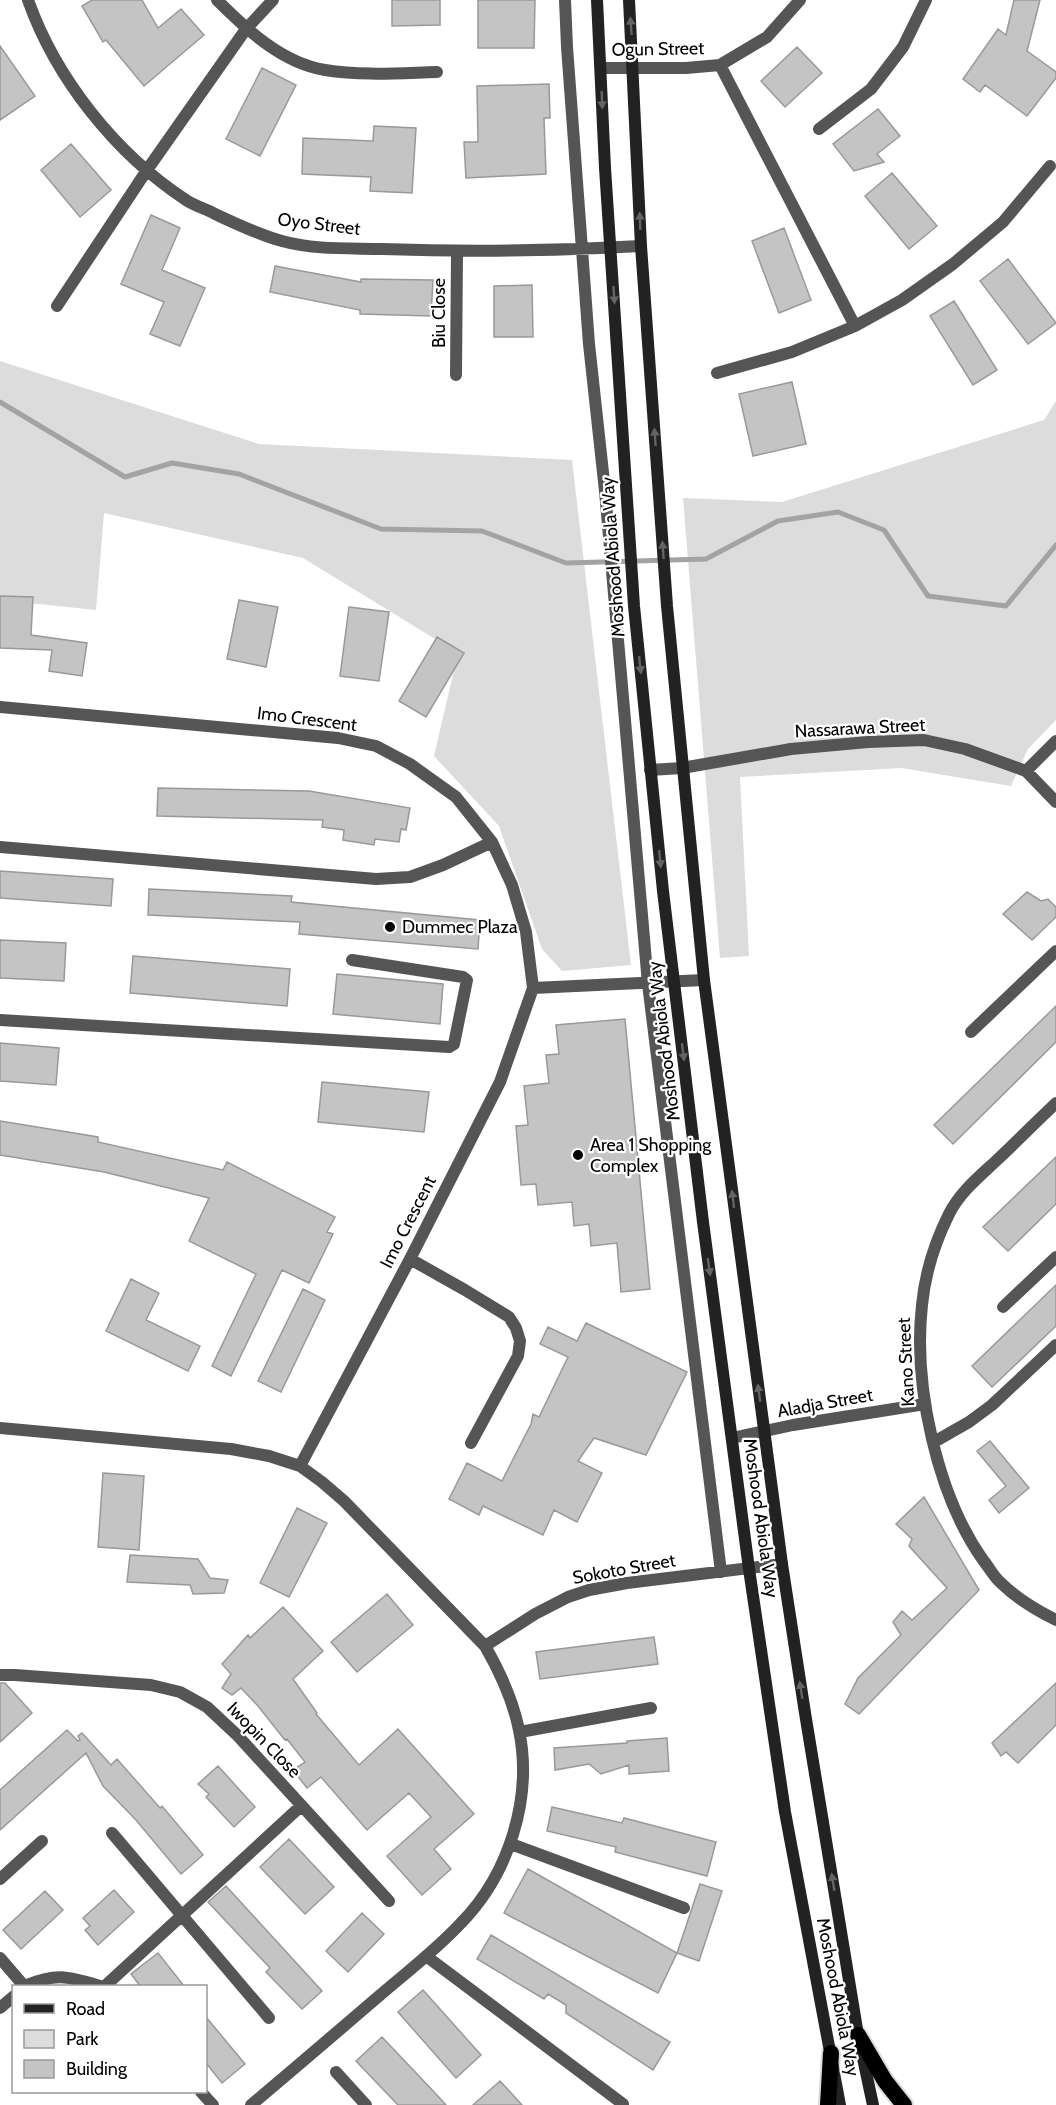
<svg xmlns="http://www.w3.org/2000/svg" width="1056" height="2105" font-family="Cabin,sans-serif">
<rect width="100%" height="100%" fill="#fff"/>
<path fill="#dcdcdc" d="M0 361 259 444 572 460 631 965 562 971 542 949 499 826 434 756 458 653 303 558 104 513 96 610 0 600Z
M1056 401V720L1028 749 1011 786 901 768 740 777 749 956 720 958 683 498 782 502 1044 420Z"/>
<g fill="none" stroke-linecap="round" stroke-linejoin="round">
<path stroke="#a3a3a3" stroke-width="5" d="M0 402 125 477 172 463 239 474 381 529 482 531 566 563 706 559 778 521 838 512 884 530 928 596 1006 606 1056 545"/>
</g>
<path fill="#c4c4c4" stroke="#999" stroke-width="1.5" d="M92 0H142L158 28 181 9 204 35 144 86 106 40 103 42 82 6Z
M392 0H440V25L392 26Z
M478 0H535L534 48H478Z
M1014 0H1040L1027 51 1056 72V78L1027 116 985 85 980 92 963 79 998 29 1006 35Z
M0 46 35 96 0 120Z
M797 47 822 73 785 107 761 81Z
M262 68 296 85 260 156 226 139Z
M549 84 550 118H544L546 174 466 178 464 142H478L477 86Z
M878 109 900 136 877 154 884 162 854 171 833 144Z
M374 126 416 128 412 193 370 191 371 177 302 174 303 138 373 141Z
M71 144 111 190 80 217 41 170Z
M892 173 937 226 909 249 865 196Z
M151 215 180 228 162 270 205 288 180 346 150 334 164 302 121 284Z
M784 228 811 300 779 313 752 241Z
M1008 259 1056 323 1028 344 980 281Z
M275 266 361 282V279L433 280 431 316 360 314V310L270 292Z
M532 285 533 337H494V286Z
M954 301 997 370 973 385 930 316Z
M792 382 806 444 753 456 739 394Z
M0 596 33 597 31 635 87 643 82 676 49 671 52 650 0 648Z
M239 600 278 607 266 667 227 659Z
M349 607 389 612 379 681 340 676Z
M437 637 464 653 426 717 399 701Z
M158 788 309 791 410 808 406 830 401 829 399 842 375 839 374 845 343 840 344 830 322 827 323 820 157 816Z
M0 871 113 879 111 906 0 898Z
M149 889 292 896 291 902 480 920 478 949 299 934 300 922 148 915Z
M1027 892 1041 901 1048 899 1056 907V917L1032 940 1003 914Z
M0 940 66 943 64 981 0 978Z
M133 956 290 969 287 1006 130 993Z
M337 974 443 984 440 1024 333 1014Z
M1056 1006V1042L953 1144 934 1125Z
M625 1019 650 1289 621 1292 617 1243 591 1246 589 1224 574 1226 572 1202 538 1205 536 1184 521 1185 516 1126 528 1125 524 1086 549 1083 546 1055 559 1054 556 1025Z
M0 1043 59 1048 56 1085 0 1081Z
M322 1082 429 1092 424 1132 318 1122Z
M0 1121 98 1137V1142L223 1170 227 1162 335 1217 327 1232 333 1234 309 1283 282 1270 231 1376 212 1366 256 1274 189 1241 209 1198 104 1172 0 1155Z
M1056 1157V1204L1008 1251 983 1227Z
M131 1279 159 1293 146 1320 200 1346 188 1371 106 1331Z
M1056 1285V1326L992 1387 972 1366Z
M303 1289 325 1300 281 1392 258 1381Z
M586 1323 687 1372 646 1455 594 1438 578 1461 602 1473 577 1522 554 1510 543 1535 483 1506 479 1515 449 1499 467 1463 502 1481 531 1424 533 1414 539 1417 568 1357 540 1344 548 1327 577 1341Z
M990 1441 1029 1488 999 1513 989 1500 1006 1486 977 1451Z
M103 1473 144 1476 139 1550 98 1547Z
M924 1497 979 1590 859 1714 845 1704 858 1678 901 1635 893 1622 902 1611 912 1620 947 1588 909 1546 912 1539 896 1524Z
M297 1508 327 1523 289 1597 260 1583Z
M130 1555 198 1559 210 1578 228 1580 224 1593 193 1594 190 1585 127 1582Z
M387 1594 413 1625 357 1672 331 1642Z
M283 1607 323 1651 293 1679 317 1713 316 1714 359 1765 398 1729 474 1814 434 1849 451 1869 422 1895 387 1856 431 1817 409 1793 367 1830 321 1777 307 1788 293 1770 305 1762 287 1739 285 1740 258 1706 241 1688 232 1695 222 1688 231 1674 222 1664 248 1635 250 1638Z
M654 1637 658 1664 540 1679 536 1652Z
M0 1683H5L32 1713 0 1742Z
M1056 1683V1725L1018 1763 1006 1752 1001 1756 992 1743Z
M67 1730 78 1741 80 1740 78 1736 82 1733 111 1765 117 1759 160 1808 162 1806 203 1855 181 1874 136 1820 103 1786 86 1753 0 1830V1790Z
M667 1738 669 1771 629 1774V1765L601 1774 589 1764 555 1770 554 1748 627 1743V1741Z
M218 1766 255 1807 234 1827 206 1797 209 1794 198 1784Z
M552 1807 622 1823 624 1818 716 1842 707 1876 615 1852 616 1847 547 1831Z
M289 1839 334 1887 305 1914 260 1867Z
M528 1869 677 1953 658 1993 504 1913Z
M700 1884 722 1891 699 1961 677 1953Z
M226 1886 322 1991 302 2009 266 1972 270 1968 208 1902Z
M114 1890 134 1912 98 1945 85 1930 90 1926 83 1918Z
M45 1891 63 1910 21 1949 3 1930Z
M362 1913 384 1934 348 1972 326 1951Z
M491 1935 670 2042 653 2070 566 2013V2005L548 1994 544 1999 477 1959Z
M158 1953 184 1986H140L131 1974Z
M423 1990 481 2055 456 2078 398 2012Z
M206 2017 245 2064 222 2083 206 2063Z
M382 2037 436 2094 446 2105H398L356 2061Z
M500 2081 522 2105H473Z"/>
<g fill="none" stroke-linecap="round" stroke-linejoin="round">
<g stroke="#dbdbdb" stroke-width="20">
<path id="trunk" d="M858 2035 885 2081 904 2105
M828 2105 831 2053"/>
</g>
<path stroke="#555" stroke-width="12" d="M28 0C56 79 116 154 186 200 195 206 206 209 215 214 237 224 259 235 282 241 314 250 349 248 382 249 468 252 555 251 641 246
M217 0C247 30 282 63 325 70 362 76 400 73 437 72
M565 0 567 47 589 344 605 491 648 984 721 1572
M720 65 855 326
M601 68H686L720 65 767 37 800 0
M819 129 871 89 903 47 926 0
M57 306 147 170 246 29 273 0
M717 373 792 352 855 326 902 300 953 264 1003 222 1050 166
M456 375 457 252
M0 707 338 738 376 746 410 764 456 797 492 842 512 885 526 932 533 988 500 1082 410 1259 300 1466
M650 770 682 768 791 749 868 742 924 740 965 749 1026 771 1056 802
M1026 771 1056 741
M0 847 376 879 410 877 443 865 492 842
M533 988 704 980
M0 1020 449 1047 454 1044 467 980 463 977 352 960
M971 1032 1056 951
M1056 1103C1036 1122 1017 1141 997 1160 980 1176 960 1192 949 1214 935 1242 925 1274 922 1305 913 1385 937 1495 983 1560 989 1567 993 1576 1000 1582 1016 1598 1036 1610 1056 1620
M410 1259 465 1290 509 1317 516 1328 520 1341 518 1356 471 1443
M1003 1307 1056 1257
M0 1428 231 1449 269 1456 300 1466 322 1482 344 1501 485 1646C500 1672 513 1700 519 1730 533 1798 509 1874 461 1923 436 1950 407 1972 379 1996 337 2032 294 2069 251 2105
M732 1438 793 1425 925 1404
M934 1442 969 1422 992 1405 1056 1345
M485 1646 535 1614 568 1597 589 1590 627 1583 782 1564
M0 1675H15L151 1685 180 1692 207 1707 237 1735 389 1901
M520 1732 651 1708
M112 1833 269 2018
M511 1844 684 1908
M0 1879 42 1841
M426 1956 623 2104
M0 1958 24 1986
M24 1986C57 1973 66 1976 100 1986
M105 1986 301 1806
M0 2008 14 1996
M336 2072 366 2105
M201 2092 213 2105"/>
<path stroke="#222" stroke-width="12" d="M597 0 605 168 634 606 663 891 703 1222 749 1569 785 1812 840 2105
M629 0 641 246 667 606 704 980 782 1564 805 1713 858 2035 873 2105"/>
<use href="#trunk" stroke="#000" stroke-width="16"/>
</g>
<defs><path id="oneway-solid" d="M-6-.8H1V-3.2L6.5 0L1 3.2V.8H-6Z" transform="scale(1.5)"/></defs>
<g fill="#646464">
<use href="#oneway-solid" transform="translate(631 26) rotate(-94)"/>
<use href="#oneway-solid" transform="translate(602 100) rotate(88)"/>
<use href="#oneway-solid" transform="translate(640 221) rotate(-92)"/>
<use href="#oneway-solid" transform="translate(614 295) rotate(86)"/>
<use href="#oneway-solid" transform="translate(655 437) rotate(-94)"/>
<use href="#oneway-solid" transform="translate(663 550) rotate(-94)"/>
<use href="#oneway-solid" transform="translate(640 665) rotate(84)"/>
<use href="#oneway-solid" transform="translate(660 859) rotate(84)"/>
<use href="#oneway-solid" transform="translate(683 1052) rotate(83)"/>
<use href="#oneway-solid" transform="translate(733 1199) rotate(-97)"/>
<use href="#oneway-solid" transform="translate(709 1267) rotate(82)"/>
<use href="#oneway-solid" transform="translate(759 1393) rotate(-98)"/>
<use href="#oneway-solid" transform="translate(801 1690) rotate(-99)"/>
<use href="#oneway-solid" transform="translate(833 1882) rotate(-99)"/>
</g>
<g fill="#000" stroke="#fff" stroke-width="2">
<circle cx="390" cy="927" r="6"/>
<circle cx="578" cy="1155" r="6"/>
</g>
<g text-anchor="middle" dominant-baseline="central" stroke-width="4.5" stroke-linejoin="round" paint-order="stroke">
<g font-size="18" fill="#000" stroke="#fff">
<text transform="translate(658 49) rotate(-1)">Ogun Street</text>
<text transform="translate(319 224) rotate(7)">Oyo Street</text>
<text transform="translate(439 313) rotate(-90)">Biu Close</text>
<text transform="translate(613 557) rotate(-94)">Moshood Abiola Way</text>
<text transform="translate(307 719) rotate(7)">Imo Crescent</text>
<text transform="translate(860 728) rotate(-3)">Nassarawa Street</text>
<text transform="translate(664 1041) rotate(-97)">Moshood Abiola Way</text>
<text transform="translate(408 1222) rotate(-63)">Imo Crescent</text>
<text transform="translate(906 1362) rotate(-93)">Kano Street</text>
<text transform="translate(825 1403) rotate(-10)">Aladja Street</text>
<text transform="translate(761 1518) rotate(82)">Moshood Abiola Way</text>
<text transform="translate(624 1569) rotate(-10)">Sokoto Street</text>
<text transform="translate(264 1740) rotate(46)">Iwopin Close</text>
<text transform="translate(838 1997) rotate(79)">Moshood Abiola Way</text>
</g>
<g font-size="18" fill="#000" stroke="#fff" text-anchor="start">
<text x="402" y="927">Dummec Plaza</text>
<text x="590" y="1145">Area 1 Shopping<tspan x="590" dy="21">Complex</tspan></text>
</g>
</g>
<rect x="12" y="1985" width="195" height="108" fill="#ffffff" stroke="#999999" stroke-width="1.5"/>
<rect x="24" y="2004" width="30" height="9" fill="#222222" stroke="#999999" stroke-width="1.5"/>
<text x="66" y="2015" font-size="18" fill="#000000">Road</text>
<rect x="24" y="2030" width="30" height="18" fill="#dcdcdc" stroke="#999999" stroke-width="1.5"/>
<text x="66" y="2045" font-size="18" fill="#000000">Park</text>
<rect x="24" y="2060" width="30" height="18" fill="#c4c4c4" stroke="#999999" stroke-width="1.5"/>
<text x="66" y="2075" font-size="18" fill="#000000">Building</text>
</svg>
